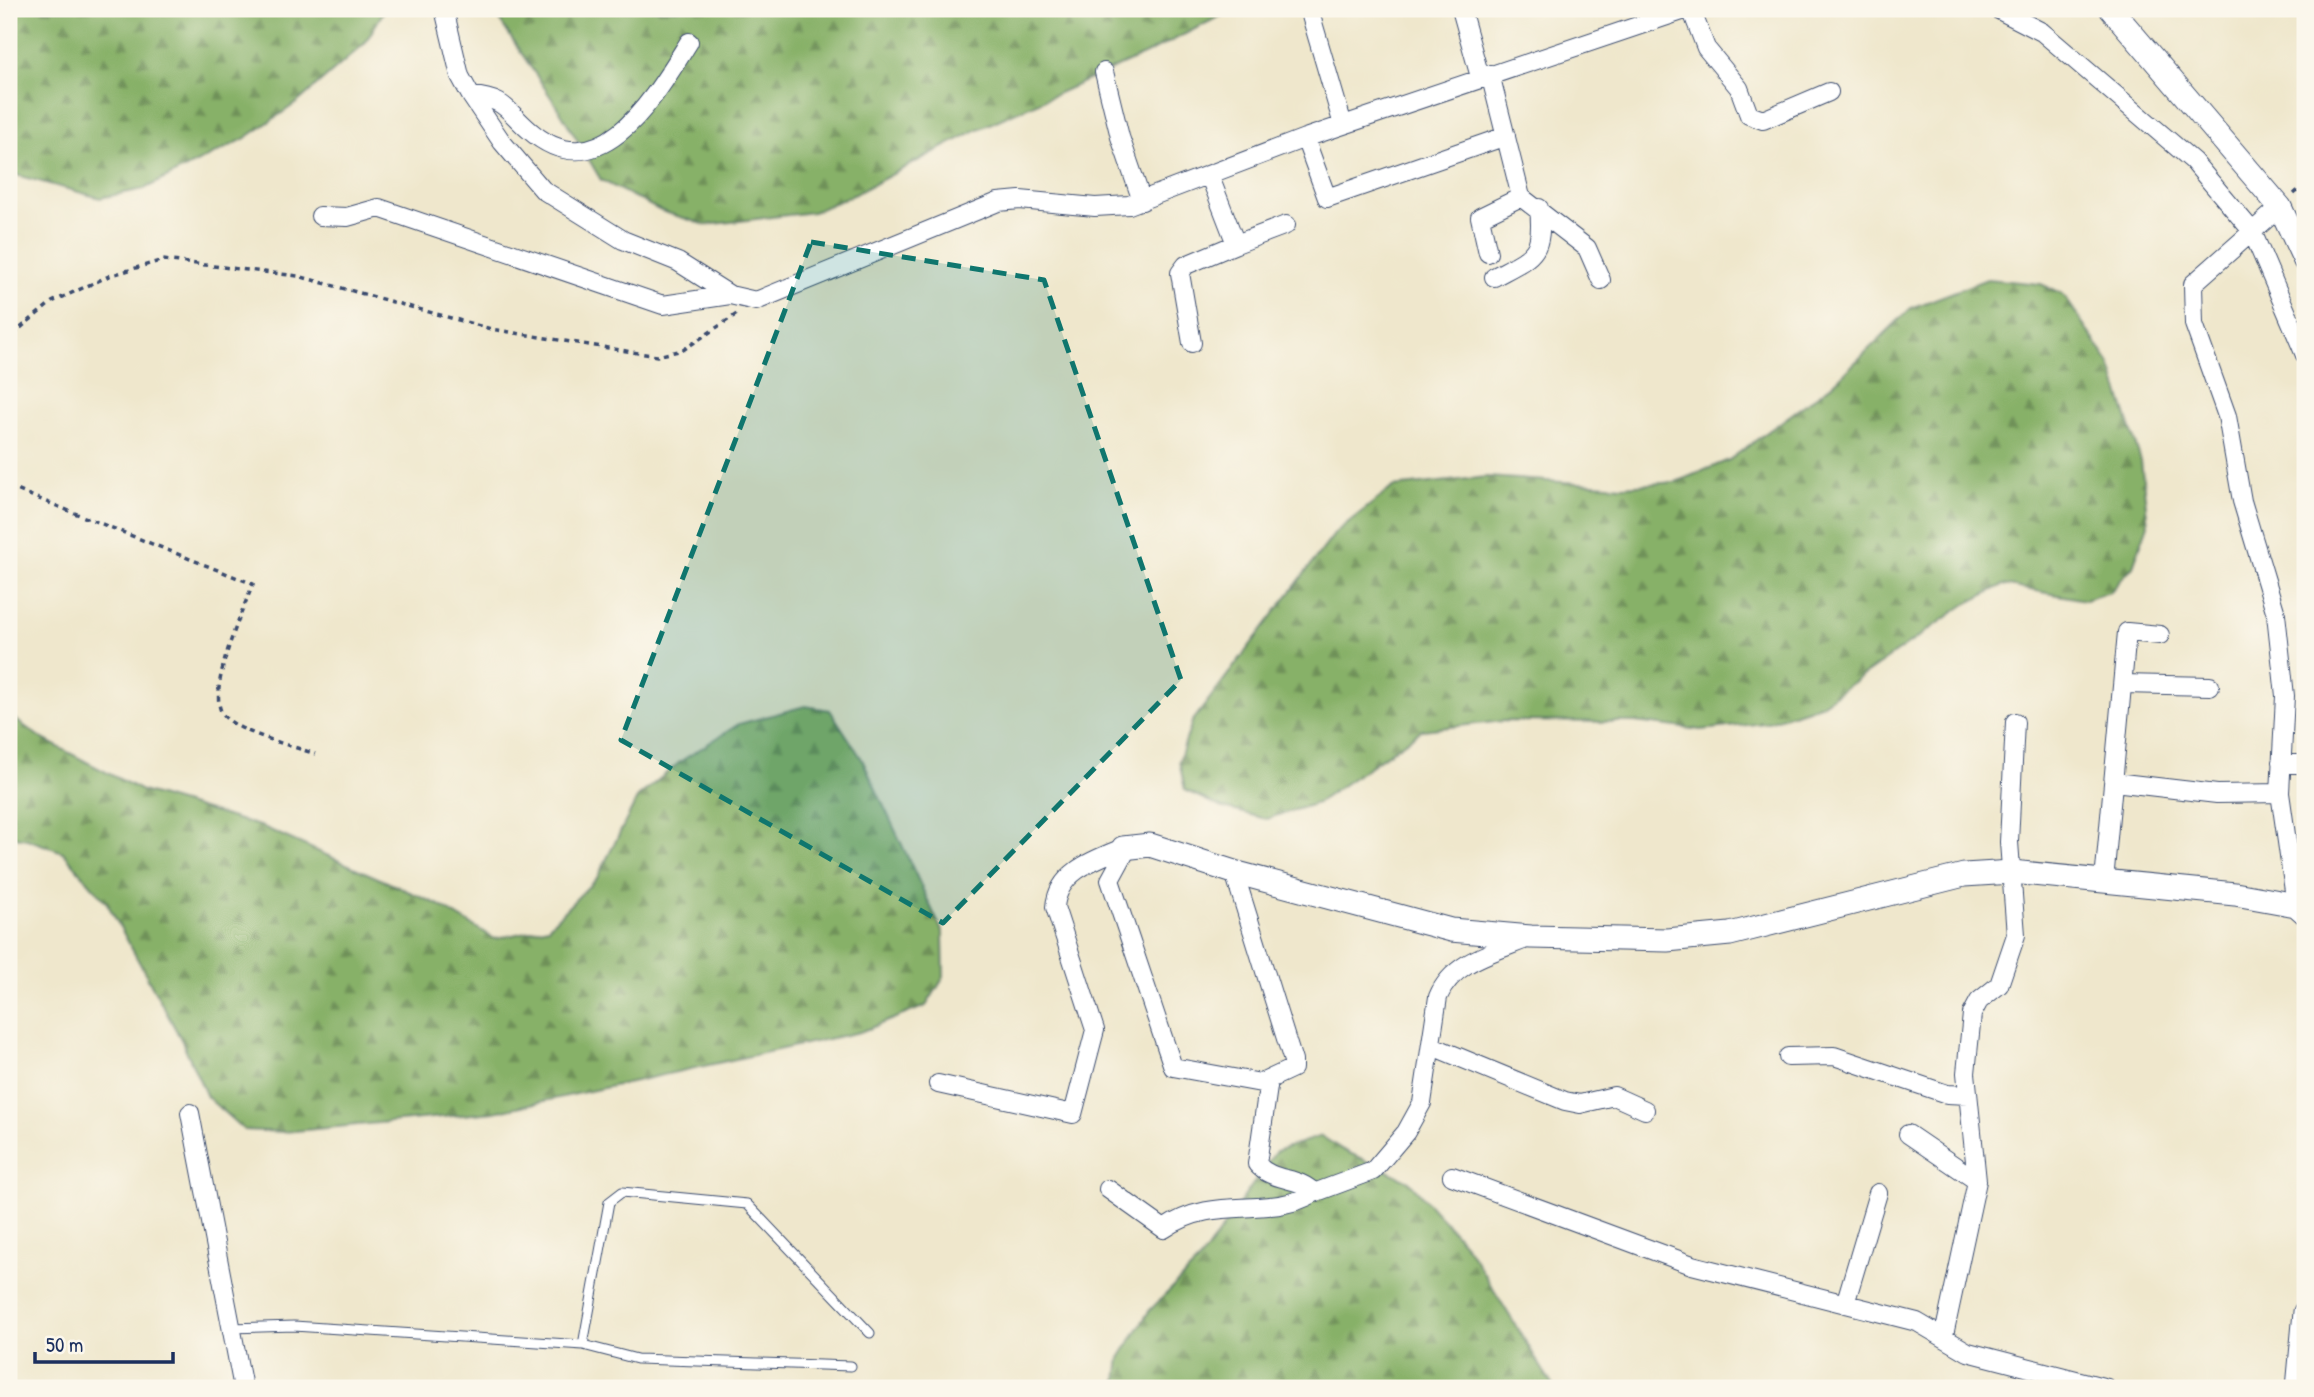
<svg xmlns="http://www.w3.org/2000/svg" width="2314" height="1397" font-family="'Patrick Hand',sans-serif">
<defs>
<pattern id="forest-firs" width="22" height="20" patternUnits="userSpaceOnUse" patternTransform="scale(1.75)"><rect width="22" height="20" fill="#87b168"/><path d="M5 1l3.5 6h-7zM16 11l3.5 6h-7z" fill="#6e9059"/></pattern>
</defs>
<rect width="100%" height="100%" fill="#fbf7ec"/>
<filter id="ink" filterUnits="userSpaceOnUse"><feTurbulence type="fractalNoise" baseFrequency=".0143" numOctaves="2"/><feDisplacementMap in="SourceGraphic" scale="14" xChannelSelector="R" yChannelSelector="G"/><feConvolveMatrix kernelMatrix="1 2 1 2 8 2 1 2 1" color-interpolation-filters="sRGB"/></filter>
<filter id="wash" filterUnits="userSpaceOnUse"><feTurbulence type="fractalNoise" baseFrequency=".00686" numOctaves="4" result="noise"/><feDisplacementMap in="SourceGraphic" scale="28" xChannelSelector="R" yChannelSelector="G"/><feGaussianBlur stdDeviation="1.57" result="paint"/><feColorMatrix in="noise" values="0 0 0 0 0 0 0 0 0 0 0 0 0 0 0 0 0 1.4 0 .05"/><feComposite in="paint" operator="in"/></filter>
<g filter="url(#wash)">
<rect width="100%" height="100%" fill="#efe7cc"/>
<path fill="url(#forest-firs)" stroke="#517063" stroke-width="2" d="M9 9H385L365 43 298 102 244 139 144 189 100 198 9 173Z
M492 9H1234L1146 54 976 130 853 195 813 212 706 225 661 211 601 180 560 111Z
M1987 279 2041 284 2063 294 2110 364 2141 461 2148 525 2133 566 2110 592 2085 600 2003 585 1966 604 1820 705 1765 723 1701 730 1635 722 1504 721 1422 730 1317 803 1266 819 1220 807 1185 790 1179 761 1192 722 1336 532 1393 487 1487 477 1623 486 1676 482 1729 460 1833 384 1911 308Z
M805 706 830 710 862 759 943 933 944 977 926 1006 860 1032 494 1112 284 1132 244 1130 207 1097 182 1041 107 903 63 852 27 839 9 836V715L41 738 142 791 263 827 439 905 495 939 548 927 597 878 638 797 681 761 739 724Z
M1321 1136 1343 1150 1409 1181 1468 1248 1554 1388H1116L1120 1358 1149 1311 1200 1260 1276 1151Z"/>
</g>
<g filter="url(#ink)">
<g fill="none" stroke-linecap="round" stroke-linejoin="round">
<g stroke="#3b4b6e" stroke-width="11">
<path id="service" d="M231 1328 294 1326 583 1345 637 1359 851 1366
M583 1345 609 1202 622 1192 747 1204 870 1333"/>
</g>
<g stroke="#3b4b6e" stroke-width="20">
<path id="minor" d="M444 9 460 76 471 96 502 142 543 190 623 240 678 262 730 295 756 301 998 202 1020 200 1095 207 1129 205 1305 138 1688 9
M1309 9 1343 125
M1461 9 1480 77
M1691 9 1706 48 1739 88 1749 115 1763 120 1829 92
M1997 9 2042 32 2193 161 2252 231 2305 355
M1104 72 1120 137 1142 201
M1490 74 1521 197 1587 248 1601 280
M471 96C506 99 505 109 529 130 601 193 656 94 689 42
M1305 138 1327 198 1506 136
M2280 207 2193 284 2194 324 2227 416 2242 501 2276 614 2285 696 2280 793 2296 905
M320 216 347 217 379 208 663 305 730 295
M1236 244 1286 225
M1488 253 1480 217 1521 197
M1494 277C1533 256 1544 255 1539 208
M1192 343 1180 273 1186 265 1236 244 1210 177
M2123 684 2210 686
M2281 762 2305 765
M2114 782 2217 794 2280 793
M1128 847 1110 880 1173 1067 1261 1083 1293 1068V1061L1234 872
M2104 881 2127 632 2160 635
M1432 1046 1565 1101 1580 1104 1614 1096 1645 1110
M1788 1057 1834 1056 1947 1094 1968 1095
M938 1084 1073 1114 1095 1030 1055 907C1058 872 1093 860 1123 848
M190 1113 243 1388
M1908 1134 1977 1181
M1452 1176 1692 1265 1917 1322 1968 1352 2107 1388
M1108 1189 1164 1229C1215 1193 1269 1220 1314 1193 1298 1175 1273 1183 1257 1164L1269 1080
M1314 1193 1373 1171 1406 1132 1422 1103 1438 997C1453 960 1496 952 1531 937
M1845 1304 1878 1193
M1944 1335 1977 1181 1966 1073 1972 1014 1979 1001 1999 985 2016 935 2009 842 2015 722"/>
</g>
<g stroke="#3b4b6e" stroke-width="25">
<path id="tertiary" d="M2111 9 2280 207 2305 261
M1123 848 1150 845 1234 872 1451 930 1531 937 1667 940 1730 934 1964 875 2012 872 2235 894 2296 905 2305 913
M2298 1388 2305 1312"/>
</g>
<path stroke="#3b4b6e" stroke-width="3.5" stroke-dasharray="5 5" stroke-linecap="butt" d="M2294 194 2305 184
M9 344 18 330 52 302 109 276 163 260 298 276 491 329 657 356 683 350 737 314
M9 487 253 584C243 610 203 696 225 717 242 734 291 745 315 754"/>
<use href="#service" stroke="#fff" stroke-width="9"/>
<use href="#minor" stroke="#fff" stroke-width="18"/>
<use href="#tertiary" stroke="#fff" stroke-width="23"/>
</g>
</g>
<path fill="#0f766e" fill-opacity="0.2" stroke="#0f766e" stroke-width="5" stroke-dasharray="14 9" stroke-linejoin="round" d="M811 242 1044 280 1181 680 943 923 621 740Z"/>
<rect width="2314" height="1397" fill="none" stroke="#fbf7ec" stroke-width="35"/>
<path d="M35 1352v10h138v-10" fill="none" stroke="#1b2f5e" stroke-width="3.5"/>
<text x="46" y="1352" font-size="21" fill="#1b2f5e" stroke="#fbf7ec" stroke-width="5" paint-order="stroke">50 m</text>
</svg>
